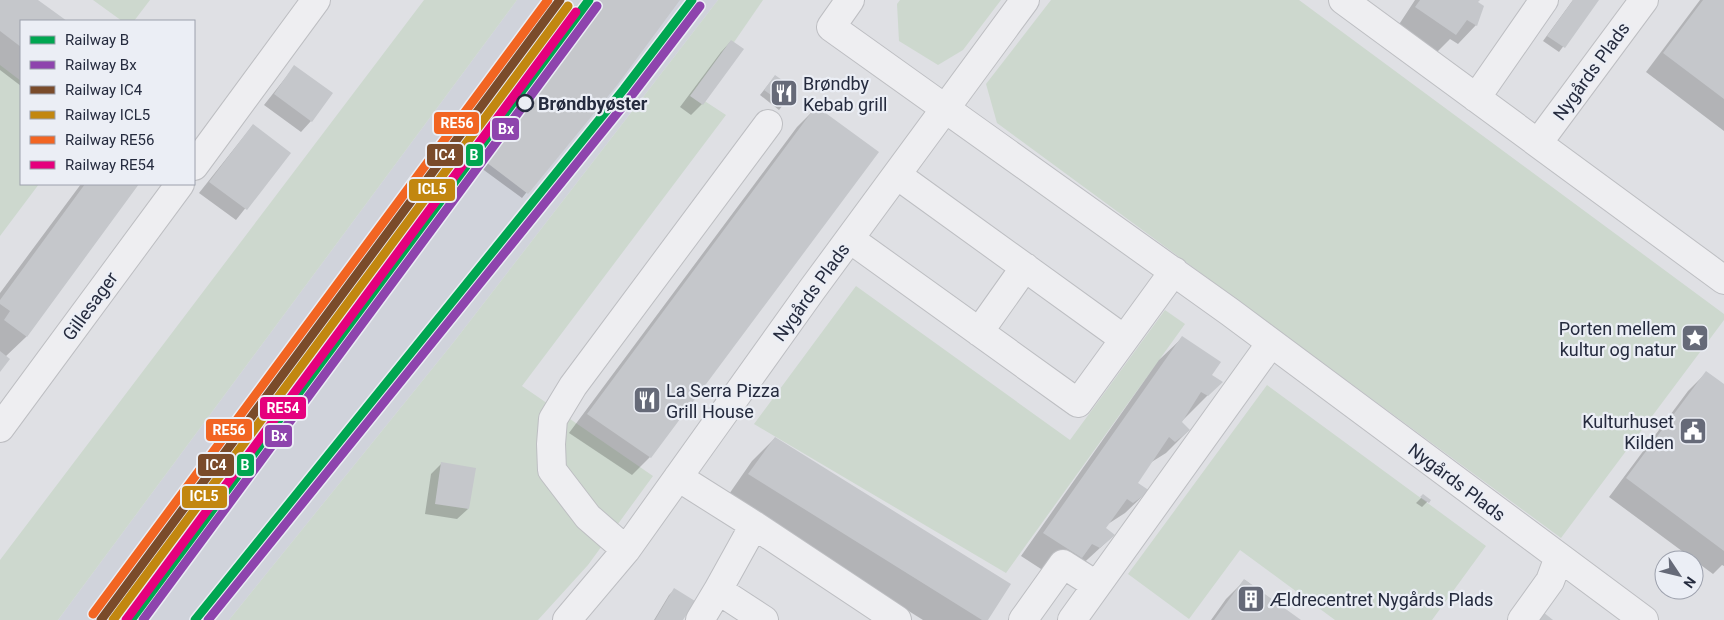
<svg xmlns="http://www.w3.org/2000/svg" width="1724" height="620" font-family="Roboto,sans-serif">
<rect width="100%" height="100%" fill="#dfe0e4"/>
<path fill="#d0d3db" d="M517 0H718L453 343 229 620H58Z"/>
<path fill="#cdd8ce" d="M93 0H150L134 21H122Z
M424 0H517L58 620H0V560Z
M718 0H763L697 96 726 115 522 386 653 476 588 565 538 620H229L453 343Z
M900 0H1001L963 50 938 65 899 41 897 4Z
M1051 0H1299L1724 314V320L1561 538 997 123 986 84Z
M0 65 21 81V184H39L0 236Z
M856 286 1070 440 1165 310 1185 324 1006 573 754 424Z
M1267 385 1486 546 1432 620H1335L1240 550 1189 619 1128 574Z"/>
<path fill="#0003" d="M0 0H36L65 21H21V86L0 70Z
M600 0H679L522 198 477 165Z
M1415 0H1478L1476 25 1458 44 1450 39 1436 53 1398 26Z
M1573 0H1598L1559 52 1543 41Z
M1700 0H1724V131L1646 72Z
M731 41 742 49 702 104 691 115 680 107 721 52Z
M294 67 311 121 301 132 264 105Z
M775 76 795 90 779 110 760 95Z
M816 108 650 457 632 475 569 433 797 127Z
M253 125 289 153 236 220 199 193Z
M81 184H138L26 337 5 357 0 370V293Z
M1182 338 1210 375 1221 382 1180 423 1189 430 1166 453 1150 463 1137 483 1148 491 1125 513 1108 524 1104 528 1113 536 1076 570 1058 580 1021 556 1159 360Z
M1706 373 1724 386V566L1722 565 1713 574 1609 497 1688 391Z
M775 438 987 620H923L727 497 752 461Z
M442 463 468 509 457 519 425 514 431 474Z
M1423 496 1429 500 1422 507 1416 503Z
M1245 580 1299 620H1211L1226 599Z
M674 590 682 620H654L669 595Z"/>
<path fill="#c5c7cb" d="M0 0H38L67 21H21V47L0 31Z
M600 0H680L618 84 528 194 482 159Z
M1420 0H1480L1478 2 1484 6 1477 26 1467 20 1456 35 1415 7Z
M1573 0H1599L1565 48 1547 36Z
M1703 0H1724V99L1663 53Z
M731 40 744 49 703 105 690 96Z
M294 65 333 93 312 122 274 94Z
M775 75 796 90 785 105 764 90Z
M816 106 879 152 651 458 587 414Z
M253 124 291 153 247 210 209 182Z
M85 184H139L27 337 4 320 10 311 0 304V300Z
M1182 336 1221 362 1212 375 1223 382 1208 396 1201 392 1182 422 1190 430 1175 442 1169 437 1138 483 1150 491 1133 503 1127 499 1106 528 1115 535 1100 548 1092 544 1082 558 1043 533Z
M0 351 10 359 0 372Z
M1706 371 1724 384V551L1626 478Z
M775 437 1011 584 988 620H982L748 474Z
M441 462 476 468 469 509 435 504Z
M1423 494 1431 500 1429 503 1420 497Z
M1244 579 1301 620H1214Z
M674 588 695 601 683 620H655Z
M1543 612 1553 620H1538Z"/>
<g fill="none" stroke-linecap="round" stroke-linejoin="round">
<g stroke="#bdbec2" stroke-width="30">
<path id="minor" d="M850 0 831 27 1230 312 1644 620
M1343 0 1724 280
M1476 98 1544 0
M1538 143 1644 0
M194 166 316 0
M897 175 1124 339
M850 239 1078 403 1174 271
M979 332 1025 267
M0 428 180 184
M678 477 754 525 897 620
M754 525 718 590 764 620
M626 550 588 517 552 470 551 444 553 419 573 386 768 124
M567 620 626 550 811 291 1025 0
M700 620 718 590
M1023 620 1063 564 1096 585
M1072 620 1271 343
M1522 620 1550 581 1559 557"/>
</g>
<use href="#minor" stroke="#eeeef1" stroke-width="28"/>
<g stroke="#ebeef5" stroke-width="12">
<path id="rail-1" d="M131 620 589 0
M195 620 624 89 692 0"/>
</g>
<g stroke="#ebeef5" stroke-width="12">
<path id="rail-2" d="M143 620 597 6
M208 620 632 95 700 6"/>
</g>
<g stroke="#ebeef5" stroke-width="12">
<path id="rail-3" d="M101 620 560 0"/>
</g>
<g stroke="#ebeef5" stroke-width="12">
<path id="rail-4" d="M113 620 568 6"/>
</g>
<g stroke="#ebeef5" stroke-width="12">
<path id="rail-5" d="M93 614 548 0"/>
</g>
<g stroke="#ebeef5" stroke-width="12">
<path id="rail-6" d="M126 620 576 12"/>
</g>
<use href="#rail-1" stroke="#00a651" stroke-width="9"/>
<use href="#rail-2" stroke="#8e44ad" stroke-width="9"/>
<use href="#rail-3" stroke="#7a4b2a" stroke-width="9"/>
<use href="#rail-4" stroke="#c28710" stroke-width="9"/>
<use href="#rail-5" stroke="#f26522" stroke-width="9"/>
<use href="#rail-6" stroke="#e5007d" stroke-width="9"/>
</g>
<defs>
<g id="restaurant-square" transform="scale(1.4375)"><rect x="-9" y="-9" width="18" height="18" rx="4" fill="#666a78" stroke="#ebeef5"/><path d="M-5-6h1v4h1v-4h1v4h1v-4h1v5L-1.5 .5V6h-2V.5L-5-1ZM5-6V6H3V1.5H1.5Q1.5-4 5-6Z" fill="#fff"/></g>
<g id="sight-square" transform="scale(1.4375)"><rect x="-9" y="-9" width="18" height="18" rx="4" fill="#666a78" stroke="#ebeef5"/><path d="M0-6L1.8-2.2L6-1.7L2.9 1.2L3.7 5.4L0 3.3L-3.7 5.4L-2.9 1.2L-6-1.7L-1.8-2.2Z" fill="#fff"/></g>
<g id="civic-square" transform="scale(1.4375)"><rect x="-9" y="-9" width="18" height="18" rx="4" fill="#666a78" stroke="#ebeef5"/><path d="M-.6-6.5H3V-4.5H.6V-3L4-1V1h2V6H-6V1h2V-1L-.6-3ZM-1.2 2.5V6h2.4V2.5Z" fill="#fff"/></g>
<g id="building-square" transform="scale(1.4375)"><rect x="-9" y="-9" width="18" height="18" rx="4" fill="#666a78" stroke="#ebeef5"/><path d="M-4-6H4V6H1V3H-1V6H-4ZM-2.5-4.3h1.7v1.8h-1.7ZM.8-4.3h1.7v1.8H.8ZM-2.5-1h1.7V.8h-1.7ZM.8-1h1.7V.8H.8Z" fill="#fff"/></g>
</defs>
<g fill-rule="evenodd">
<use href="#restaurant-square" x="784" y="93"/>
<use href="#sight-square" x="1695" y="338"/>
<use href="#restaurant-square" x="647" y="400"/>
<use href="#civic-square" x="1693" y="431"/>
<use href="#building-square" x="1251" y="599"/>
</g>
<circle fill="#ebeef5" stroke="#252b3e" stroke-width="2.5" cx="525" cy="103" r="8"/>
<g text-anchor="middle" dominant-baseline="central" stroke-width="4.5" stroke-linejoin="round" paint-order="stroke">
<g font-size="18" fill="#252b3e" stroke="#ebeef5">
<text transform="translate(1591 71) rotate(-54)">Nygårds Plads</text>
<text transform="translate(811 292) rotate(-54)">Nygårds Plads</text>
<text transform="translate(90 306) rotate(-54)">Gillesager</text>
<text transform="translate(1457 482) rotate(37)">Nygårds Plads</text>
</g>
<g font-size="18" fill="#252b3e" stroke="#ebeef5" text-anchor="start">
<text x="803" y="83">Brøndby<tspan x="803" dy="21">Kebab grill</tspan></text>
<text x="1676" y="328" text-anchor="end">Porten mellem<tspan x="1676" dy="21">kultur og natur</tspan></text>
<text x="666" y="390">La Serra Pizza<tspan x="666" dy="21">Grill House</tspan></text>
<text x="1674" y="421" text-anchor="end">Kulturhuset<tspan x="1674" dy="21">Kilden</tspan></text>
<text x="1270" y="599">Ældrecentret Nygårds Plads</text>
</g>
<g font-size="18" font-weight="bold" fill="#252b3e" stroke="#ebeef5" text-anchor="start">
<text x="538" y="103">Brøndbyøster</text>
</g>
</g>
<g stroke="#ebeef5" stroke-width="2">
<rect x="433" y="111" width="47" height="24" rx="5" fill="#f26522"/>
<rect x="491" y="117" width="29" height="24" rx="5" fill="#8e44ad"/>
<rect x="426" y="143" width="38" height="24" rx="5" fill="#7a4b2a"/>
<rect x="465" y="143" width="19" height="24" rx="5" fill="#00a651"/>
<rect x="408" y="178" width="48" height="24" rx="5" fill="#c28710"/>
<rect x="259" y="396" width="48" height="24" rx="5" fill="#e5007d"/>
<rect x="205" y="418" width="48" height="24" rx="5" fill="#f26522"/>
<rect x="264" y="424" width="29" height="24" rx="5" fill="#8e44ad"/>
<rect x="197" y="453" width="38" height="24" rx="5" fill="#7a4b2a"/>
<rect x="236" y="453" width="19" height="24" rx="5" fill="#00a651"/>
<rect x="181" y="485" width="47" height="24" rx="5" fill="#c28710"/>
</g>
<g font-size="14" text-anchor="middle" font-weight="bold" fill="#fff">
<text x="457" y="128">RE56</text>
<text x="506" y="134">Bx</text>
<text x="445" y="160">IC4</text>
<text x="474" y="160">B</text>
<text x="432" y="194">ICL5</text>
<text x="283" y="413">RE54</text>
<text x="229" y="435">RE56</text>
<text x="279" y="441">Bx</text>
<text x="216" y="470">IC4</text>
<text x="245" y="470">B</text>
<text x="204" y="501">ICL5</text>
</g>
<rect x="20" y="20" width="175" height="165" fill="#ebeef5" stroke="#9ca0ac"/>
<rect x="30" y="36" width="25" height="8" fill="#00a651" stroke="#9ca0ac"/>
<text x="65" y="45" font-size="15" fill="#252b3e">Railway B</text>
<rect x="30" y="61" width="25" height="8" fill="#8e44ad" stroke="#9ca0ac"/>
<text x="65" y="70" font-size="15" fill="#252b3e">Railway Bx</text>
<rect x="30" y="86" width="25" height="8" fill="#7a4b2a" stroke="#9ca0ac"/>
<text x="65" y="95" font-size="15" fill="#252b3e">Railway IC4</text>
<rect x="30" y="111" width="25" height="8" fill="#c28710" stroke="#9ca0ac"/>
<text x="65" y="120" font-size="15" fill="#252b3e">Railway ICL5</text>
<rect x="30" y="136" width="25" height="8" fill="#f26522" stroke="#9ca0ac"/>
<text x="65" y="145" font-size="15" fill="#252b3e">Railway RE56</text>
<rect x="30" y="161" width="25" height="8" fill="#e5007d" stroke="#9ca0ac"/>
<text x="65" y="170" font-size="15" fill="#252b3e">Railway RE54</text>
<g transform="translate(1679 575) rotate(125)"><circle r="24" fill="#ebeef5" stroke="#9ca0ac"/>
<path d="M0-4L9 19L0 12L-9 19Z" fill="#666a78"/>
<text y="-8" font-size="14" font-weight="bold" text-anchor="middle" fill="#252b3e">N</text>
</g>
</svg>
